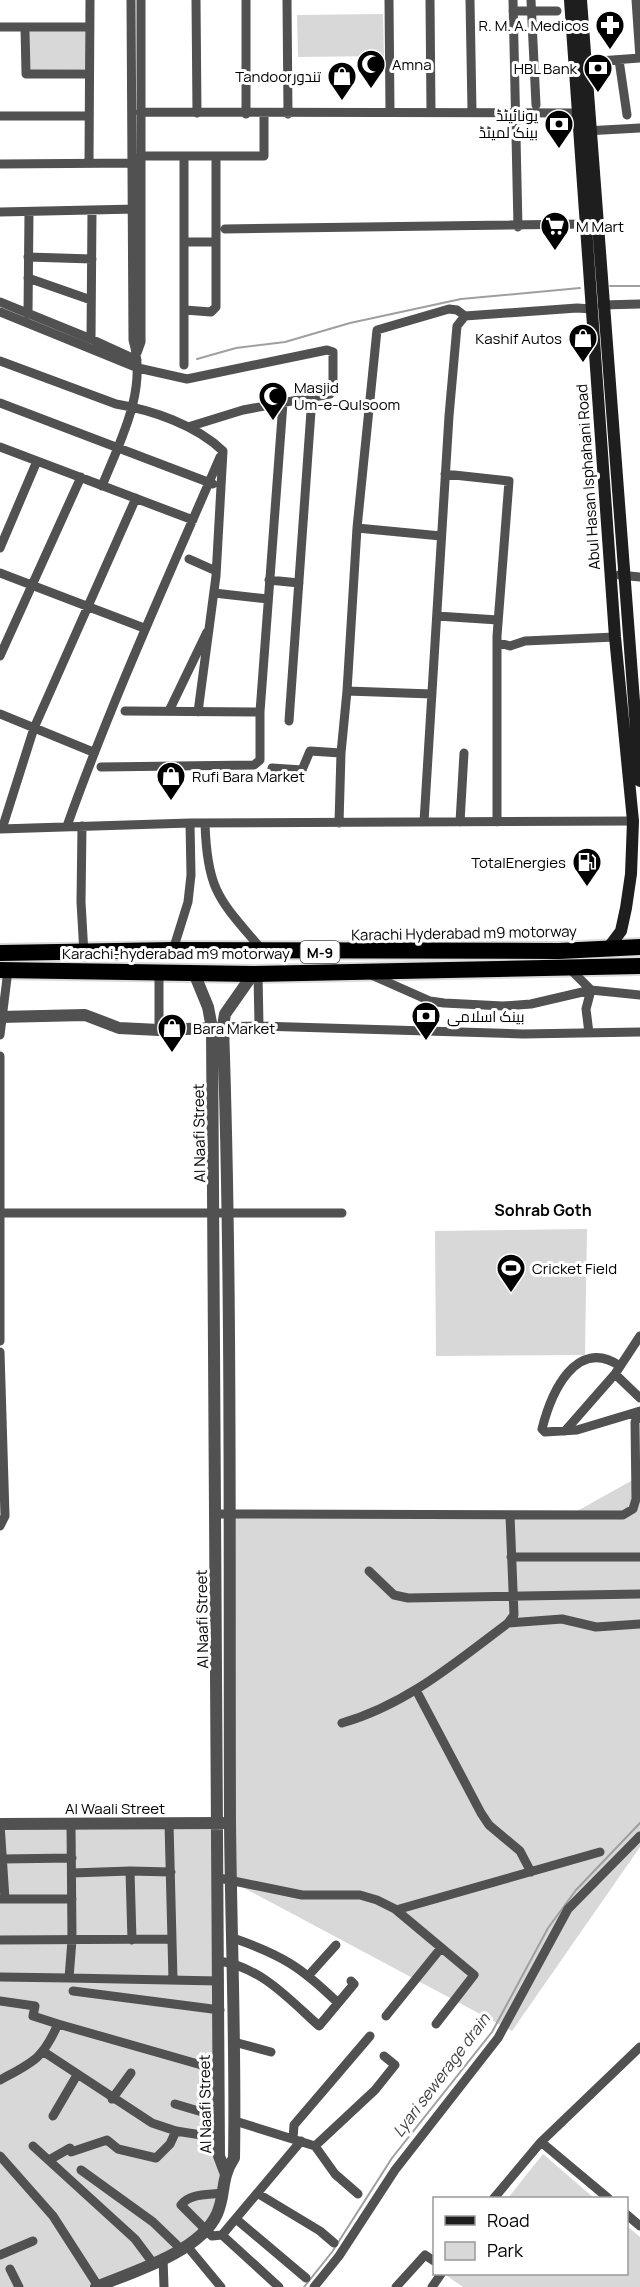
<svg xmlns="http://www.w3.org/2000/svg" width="640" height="2287" font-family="Manrope,Cairo,sans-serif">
<rect width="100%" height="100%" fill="#fff"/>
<path fill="#d8d8d8" d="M383 14 384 56 298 57 297 15Z
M85 30 86 69 30 70V31Z
M587 1229 585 1355 436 1356 435 1231Z
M640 1476V1847L512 2031 231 1881V1515H570Z
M217 1823 222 2193 212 2236 95 2287H0V1824Z
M543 2154 594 2198H508Z
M627 2226 640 2237V2287H463L447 2276 449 2274H626Z"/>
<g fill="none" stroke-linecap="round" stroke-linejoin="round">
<path stroke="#9f9f9f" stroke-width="2" d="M610 286H640
M197 359 236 348 285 342 350 323 461 299 580 288
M304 2287 332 2252 392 2158 492 2032 548 1928 576 1890 640 1823"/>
<g stroke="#dbdbdb" stroke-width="20">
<path id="motorway" d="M0 953 173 950 559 951 640 947
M0 970 253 974 640 966"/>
</g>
<path stroke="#515151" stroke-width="9" d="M196 0 197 113
M246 0V114
M287 0 288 114
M389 0 390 112
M430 0 431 112
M470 0 472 111
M513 0 518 227
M531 0 536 105
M636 0 640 58
M513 11H557
M0 27H90
M25 27 26 74H89
M619 60 627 115
M585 62 640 58
M140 112 578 113
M0 116H89
M585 131 640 128
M140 156H264V114
M184 156V365
M89 162 90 0
M0 164 135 163
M0 212 136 209
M225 229 585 224
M184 242H216
M28 257 92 259
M28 278 91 300
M0 302 91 339 92 211
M602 305 640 304
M185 310 211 312 216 307V156
M0 312 138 368 187 379 327 350 333 352V390L330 394 243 410 188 427
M28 314 29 212
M91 339 137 360
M137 353 141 342V0
M0 361 116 404C152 410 196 425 223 451L216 576 198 712
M0 403 213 484
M0 447 193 520
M445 474 509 481 497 636V822
M102 486C120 441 148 390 133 340L131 0
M357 528 441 536
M0 548 37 461
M189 559 216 571
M0 573 144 628
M619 575 640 577
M269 580 299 583
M214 593 268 599
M437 616 498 620
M499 643 510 646 525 641 615 637
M0 656 81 477
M347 691 432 694
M125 711 260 712
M169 711 207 632
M0 714 93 752
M289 721 312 397
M101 767 254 765 260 760V712L283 403
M272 768 302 770 310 751 341 753
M424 822 449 416 457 326 465 316 577 308 592 309
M460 822 464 753
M205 823C207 892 220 900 262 950
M339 823 341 753 347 691 357 528 377 330 449 309 457 310 465 316
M67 826C112 700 167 580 220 457
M82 826 81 902 84 954
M0 829 190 823 633 821
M2 829 34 728 136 498
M173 950 188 902 191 875 190 823
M258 973 259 1026
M369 974 430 1001 444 1003 503 1006 531 1004 591 990 569 968
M217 1027 259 1026 523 1034 640 1032
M159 1030V973
M589 1033 586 1009 591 990 640 995
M0 1035 8 970
M0 1056V1341
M2 1213H342
M0 1352 5 1516 0 1526
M620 1366C576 1336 551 1393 542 1429L545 1432 577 1430 640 1411
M615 1374 640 1398
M565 1431 615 1374 640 1336
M215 1514 623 1515 633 1509 636 1499 635 1422 640 1415
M511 1557H640
M369 1571 394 1595 408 1598 640 1594
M508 1623 562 1619 596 1627 640 1624
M416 1690 481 1813 489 1825 520 1851 531 1872
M342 1723C406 1705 456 1662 508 1623L514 1615 510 1515
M169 1823 173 1980
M0 1824 5 1899
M2 1859 72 1858
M72 1873 130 1871
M219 1878 302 1895H360L377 1900 395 1909 474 1975 436 2024
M0 1899H72
M396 1910 600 1852
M233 1938C282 1955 301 1967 338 2003
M0 1940 172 1939
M132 1940 130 1871 171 1872
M219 1961C261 1967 289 1999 319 2026L354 1984 351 1981
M309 1975 336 1945
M0 1977 69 1978 72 1940 71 1823
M69 1978 219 1981
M73 1991 220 2010
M0 2001 35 2006 33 2016 58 2024
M386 2016 441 1948
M234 2042 271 2052
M44 2052 152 2123 176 2131 220 2138
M0 2080C33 2062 42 2060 58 2024L219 2070
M112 2099 131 2073
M175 2104 219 2117
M53 2116 77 2075
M235 2121 315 2146 375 2090 395 2065 384 2056
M293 2139 294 2125 370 2036
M541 2142 608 2198
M33 2146 135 2239 153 2263
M315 2146 335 2174 358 2194
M0 2156 53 2216 98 2286
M49 2160 70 2148 71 2152 107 2140 118 2149 156 2158 170 2144 176 2131
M81 2170 153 2222 182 2250
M222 2193C208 2195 190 2193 181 2205L212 2236 222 2235 301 2141
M257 2193 320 2231 334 2243
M494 2198 541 2142 640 2047
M626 2214 640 2226
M236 2219 306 2278
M222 2235 279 2287
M187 2246 221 2287
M0 2255 33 2241
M163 2258 164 2287
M10 2269 19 2287
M314 2287 339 2256 395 2170 498 2038 568 1909 640 1836
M396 2287 425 2255 434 2261
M432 2287 441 2274"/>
<path stroke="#515151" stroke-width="12" d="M194 973 208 1007 212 1028 219 2156 225 2172
M0 1017 85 1015 119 1028 159 1030 212 1028
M0 1824 223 1823
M96 2287C132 2272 200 2252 217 2214 226 2194 220 2179 234 2158 236 2046 231 1934 230 1822 229 1556 232 1291 223 1026L225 1014 253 974"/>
<path stroke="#1e1e1e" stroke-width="12" d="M570 0 615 637 633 821 631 874 626 908 621 931 609 947
M581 0 640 781"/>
<use href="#motorway" stroke="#000" stroke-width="16"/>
</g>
<defs>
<g id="pharmacy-pin" transform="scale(1.5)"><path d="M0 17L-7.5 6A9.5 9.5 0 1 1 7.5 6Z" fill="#000" stroke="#fff"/><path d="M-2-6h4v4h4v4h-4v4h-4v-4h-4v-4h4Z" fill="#fff"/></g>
<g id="mosque-pin" transform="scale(1.5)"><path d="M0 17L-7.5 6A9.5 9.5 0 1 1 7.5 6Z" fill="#000" stroke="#fff"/><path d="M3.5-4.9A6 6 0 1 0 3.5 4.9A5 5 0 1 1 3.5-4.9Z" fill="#fff"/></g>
<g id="bank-pin" transform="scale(1.5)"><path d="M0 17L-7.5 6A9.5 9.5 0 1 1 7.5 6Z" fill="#000" stroke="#fff"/><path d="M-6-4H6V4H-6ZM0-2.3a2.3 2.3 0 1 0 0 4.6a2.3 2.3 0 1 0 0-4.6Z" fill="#fff"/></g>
<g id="shop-pin" transform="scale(1.5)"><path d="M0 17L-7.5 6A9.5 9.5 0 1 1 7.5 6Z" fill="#000" stroke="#fff"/><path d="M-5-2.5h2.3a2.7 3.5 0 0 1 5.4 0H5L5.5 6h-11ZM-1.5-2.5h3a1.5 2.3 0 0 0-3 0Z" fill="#fff"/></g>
<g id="supermarket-pin" transform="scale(1.5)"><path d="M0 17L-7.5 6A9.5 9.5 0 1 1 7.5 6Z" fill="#000" stroke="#fff"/><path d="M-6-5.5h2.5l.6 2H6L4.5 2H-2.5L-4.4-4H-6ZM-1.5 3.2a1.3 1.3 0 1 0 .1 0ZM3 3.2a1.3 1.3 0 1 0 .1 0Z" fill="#fff"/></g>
<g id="fuel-pin" transform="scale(1.5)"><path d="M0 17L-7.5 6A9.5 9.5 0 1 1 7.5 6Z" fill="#000" stroke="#fff"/><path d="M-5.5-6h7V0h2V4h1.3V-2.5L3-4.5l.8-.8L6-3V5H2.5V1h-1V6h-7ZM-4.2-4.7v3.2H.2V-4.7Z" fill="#fff"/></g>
<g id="stadium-pin" transform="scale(1.5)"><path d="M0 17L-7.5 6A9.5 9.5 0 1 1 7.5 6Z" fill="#000" stroke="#fff"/><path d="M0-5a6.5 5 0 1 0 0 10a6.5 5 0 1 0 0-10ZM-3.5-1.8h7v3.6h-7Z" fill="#fff"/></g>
</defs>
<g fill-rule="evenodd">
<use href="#pharmacy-pin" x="610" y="25"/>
<use href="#mosque-pin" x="371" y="64"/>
<use href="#bank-pin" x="598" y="68"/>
<use href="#shop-pin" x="342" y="76"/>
<use href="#bank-pin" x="559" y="124"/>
<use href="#supermarket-pin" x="555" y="226"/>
<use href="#shop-pin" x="583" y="338"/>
<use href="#mosque-pin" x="273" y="396"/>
<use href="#shop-pin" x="171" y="776"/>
<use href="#fuel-pin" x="587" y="862"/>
<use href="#bank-pin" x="426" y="1016"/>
<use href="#shop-pin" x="172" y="1028"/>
<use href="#stadium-pin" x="511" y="1268"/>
</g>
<g text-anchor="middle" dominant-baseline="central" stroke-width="6" stroke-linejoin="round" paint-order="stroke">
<rect fill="#fff" stroke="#4c4c4c" stroke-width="1.5" x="300.5" y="941" width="39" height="22" rx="4.5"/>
<g font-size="14" font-weight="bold" fill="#000">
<text x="320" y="952">M-9</text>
</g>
<g font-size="15" fill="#000" stroke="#fff" text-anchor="start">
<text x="589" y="25" text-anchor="end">R. M. A. Medicos</text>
<text x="392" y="64">Amna</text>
<text x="577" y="68" text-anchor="end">HBL Bank</text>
<text x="321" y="76" text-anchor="end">Tandoorتندور</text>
<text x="538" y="115" text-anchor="end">یونائیٹڈ<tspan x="538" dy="17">بینک لمیٹڈ</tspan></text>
<text x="576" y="226">M Mart</text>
<text x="562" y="338" text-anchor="end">Kashif Autos</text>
<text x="294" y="387">Masjid<tspan x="294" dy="17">Um-e-Qulsoom</tspan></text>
<text x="192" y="776">Rufi Bara Market</text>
<text x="566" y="862" text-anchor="end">TotalEnergies</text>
<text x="447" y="1016">بینک اسلامی</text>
<text x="193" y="1028">Bara Market</text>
<text x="532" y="1268">Cricket Field</text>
</g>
<g font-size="15" fill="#000" stroke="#fff">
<text transform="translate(588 477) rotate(-94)">Abul Hasan Isphahani Road</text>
<text transform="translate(464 933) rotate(-1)">Karachi Hyderabad m9 motorway</text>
<text x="176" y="953">Karachi-hyderabad m9 motorway</text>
<text transform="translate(199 1133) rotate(-91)">Al Naafi Street</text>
<text transform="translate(202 1619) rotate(-91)">Al Naafi Street</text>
<text x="115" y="1808">Al Waali Street</text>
<text transform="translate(205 2104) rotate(-91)">Al Naafi Street</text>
</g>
<g font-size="16" font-weight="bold" fill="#000" stroke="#fff">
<text x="543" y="1210">Sohrab Goth</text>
</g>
<g font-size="16" font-style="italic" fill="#404040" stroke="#fff">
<text transform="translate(441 2075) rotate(-53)">Lyari sewerage drain</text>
</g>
</g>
<rect x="433" y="2197" width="195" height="78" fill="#ffffff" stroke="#999999" stroke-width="1.5"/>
<rect x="445" y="2216" width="30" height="9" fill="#1e1e1e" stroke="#999999" stroke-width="1.5"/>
<text x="487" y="2227" font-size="18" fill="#000000">Road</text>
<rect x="445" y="2242" width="30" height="18" fill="#d8d8d8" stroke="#999999" stroke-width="1.5"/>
<text x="487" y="2257" font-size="18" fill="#000000">Park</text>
</svg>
